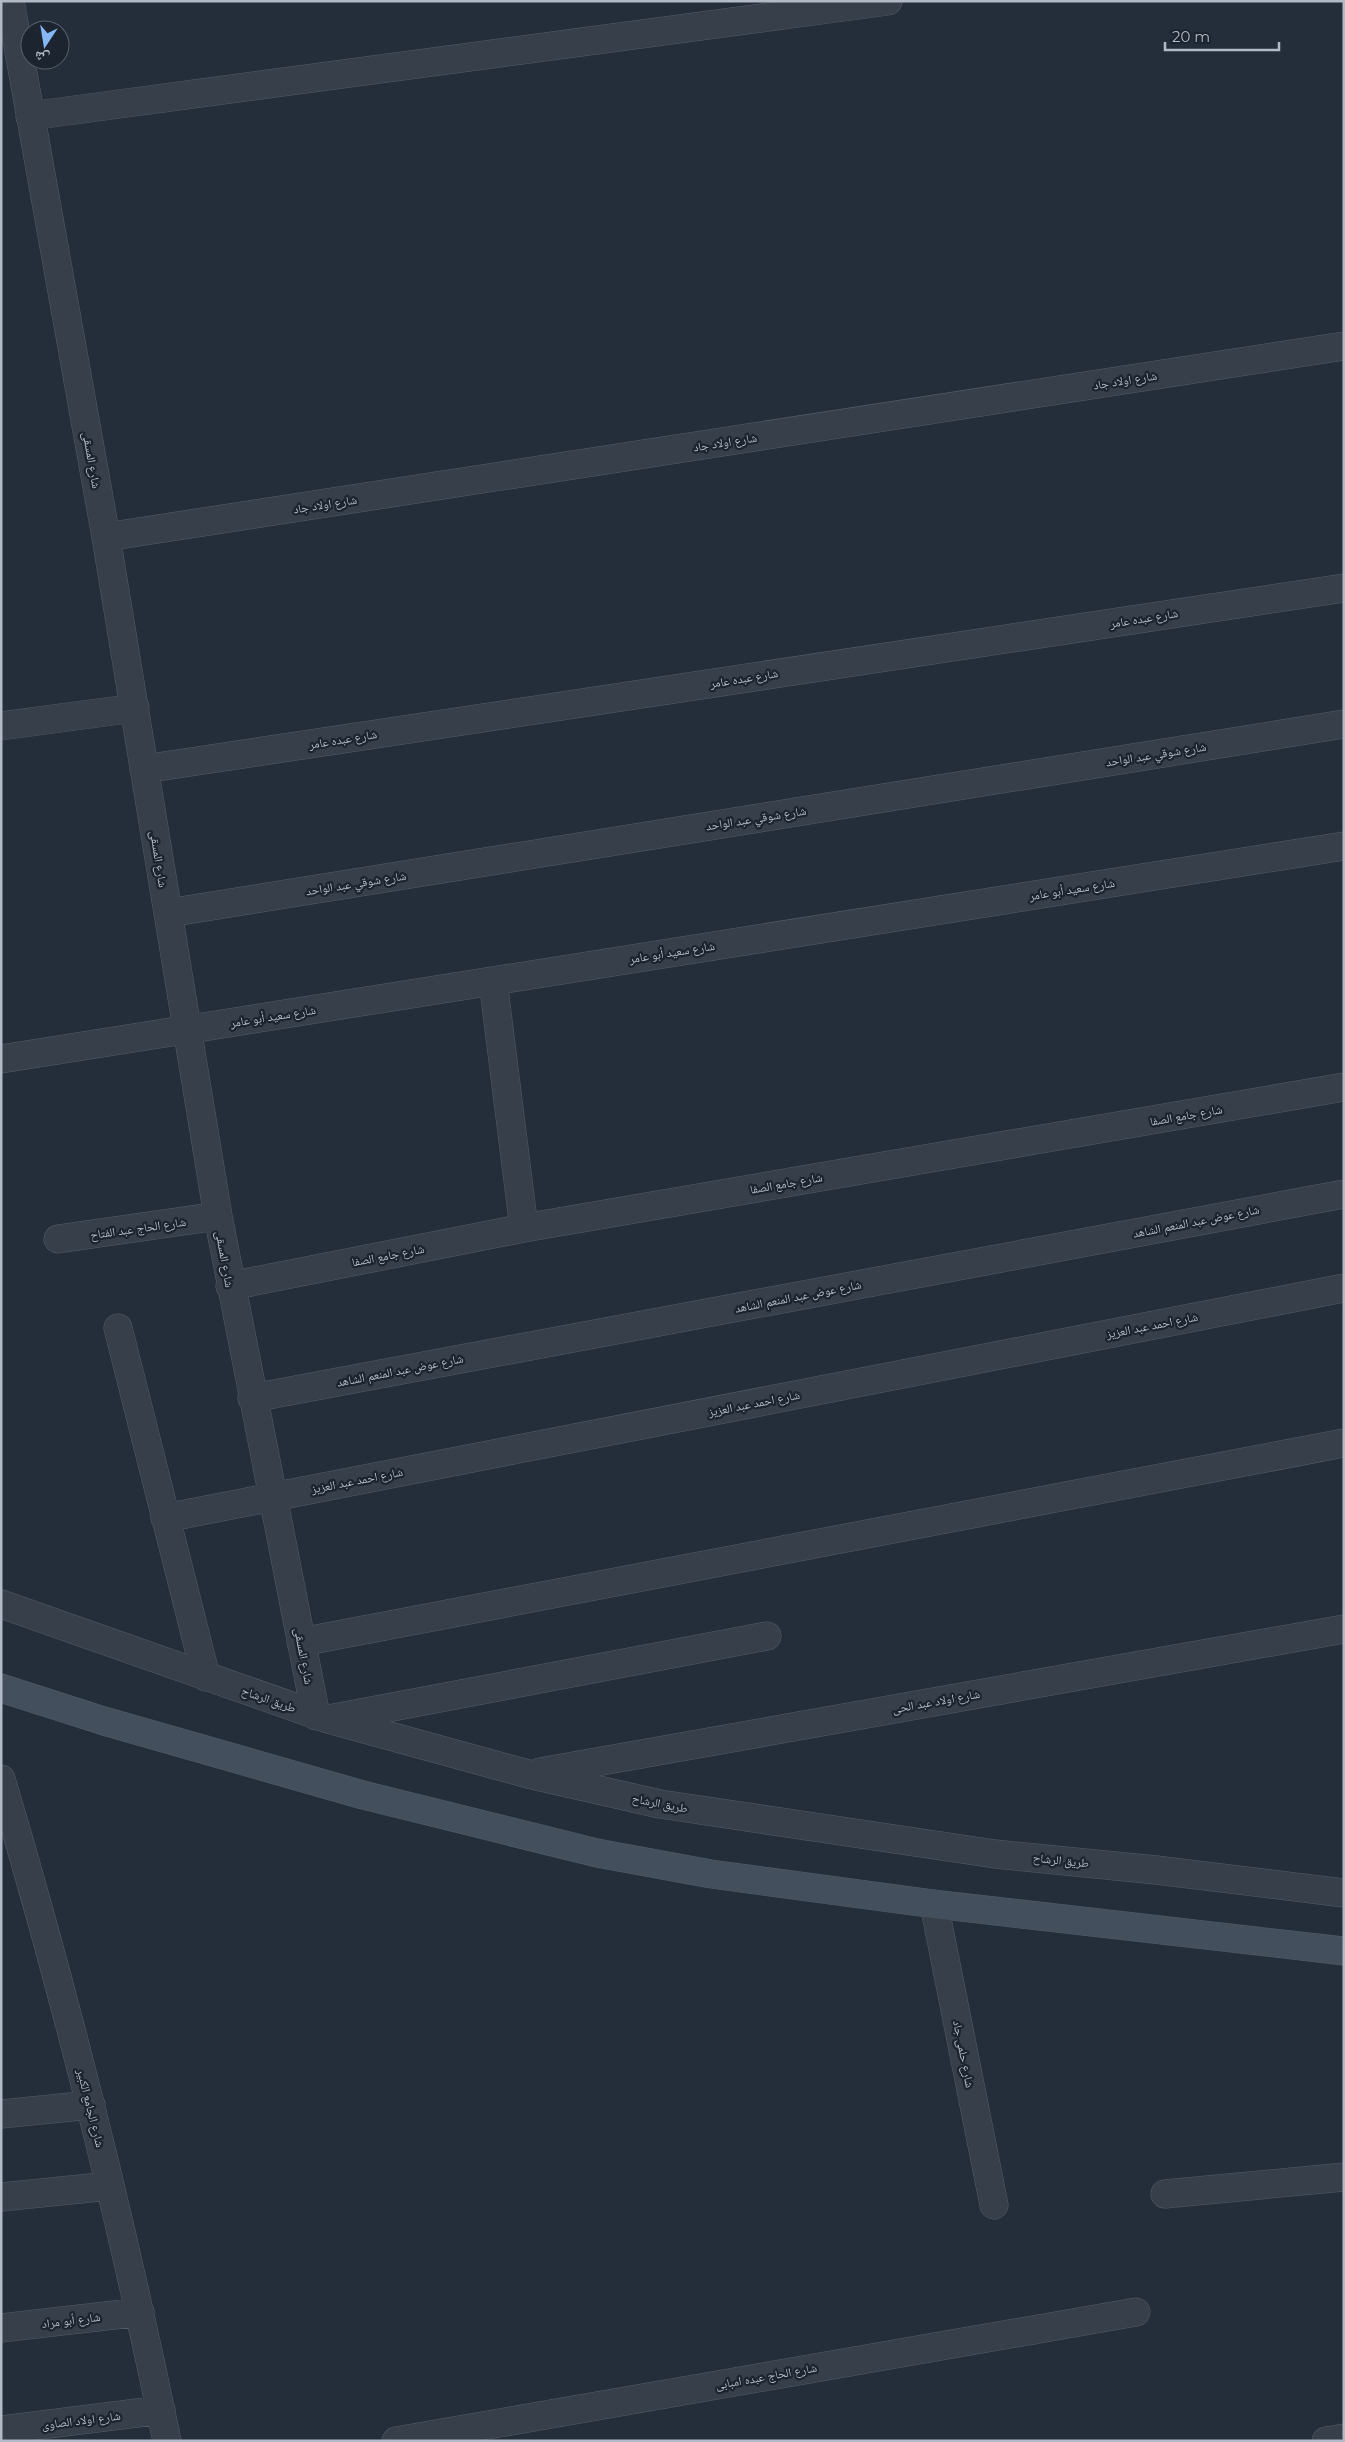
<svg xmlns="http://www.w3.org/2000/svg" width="1345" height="2442" font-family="Montserrat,'Noto Naskh Arabic',sans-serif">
<rect width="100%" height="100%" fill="#232e3a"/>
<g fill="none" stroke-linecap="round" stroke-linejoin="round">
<g stroke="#545d68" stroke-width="29">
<path id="street" d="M10 1 106 537 218 1216 316 1716
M30 116 888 1
M106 537 1344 346
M1 726 135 708
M144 769 1344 588
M168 913 1344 724
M493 981 524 1228
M1 1059 1344 846
M58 1239 218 1216
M230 1286 524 1228 1344 1087
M118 1328 206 1677
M252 1398 1344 1194
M165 1518 1344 1288
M1 1604 328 1719 528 1774 660 1804 995 1854 1156 1870 1344 1893
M301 1642 1344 1443
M334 1718 767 1636
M540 1772 1344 1629
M1 1779C66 1997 121 2218 167 2441
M934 1904 994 2205
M1 2114 91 2105
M1165 2194 1344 2177
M1 2197 110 2186
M1 2328 140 2312
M1 2430 161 2410
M396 2441 1136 2312
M1326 2441 1344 2438"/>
</g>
<g stroke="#545d68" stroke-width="29">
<path id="secondary" d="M1 1688 104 1721 363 1795 597 1853 711 1874 934 1904 1344 1951"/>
</g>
<use href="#street" stroke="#363f4a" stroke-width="28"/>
<use href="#secondary" stroke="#444f5d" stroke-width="28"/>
</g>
<g text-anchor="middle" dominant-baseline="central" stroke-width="4.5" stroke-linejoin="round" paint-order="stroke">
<g font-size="12" fill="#b1bac6" stroke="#1b242f">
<text transform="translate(1125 380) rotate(-9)">شارع اولاد جاد</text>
<text transform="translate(725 442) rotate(-9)">شارع اولاد جاد</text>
<text transform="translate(92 460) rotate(80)">شارع المسقى</text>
<text transform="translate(325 504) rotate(-9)">شارع اولاد جاد</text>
<text transform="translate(1144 618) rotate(-9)">شارع عبده عامر</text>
<text transform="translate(744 678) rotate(-9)">شارع عبده عامر</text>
<text transform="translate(343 739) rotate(-9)">شارع عبده عامر</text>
<text transform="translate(1156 754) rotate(-9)">شارع شوقي عبد الواحد</text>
<text transform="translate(756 818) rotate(-9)">شارع شوقي عبد الواحد</text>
<text transform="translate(159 859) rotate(81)">شارع المسقى</text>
<text transform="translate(356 883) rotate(-9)">شارع شوقي عبد الواحد</text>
<text transform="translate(1072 889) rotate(-9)">شارع سعيد أبو عامر</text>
<text transform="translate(672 952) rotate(-9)">شارع سعيد أبو عامر</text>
<text transform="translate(273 1016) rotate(-9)">شارع سعيد أبو عامر</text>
<text transform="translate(1186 1115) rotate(-10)">شارع جامع الصفا</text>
<text transform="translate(786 1183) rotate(-10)">شارع جامع الصفا</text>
<text transform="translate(1196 1221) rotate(-11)">شارع عوض عبد المنعم الشاهد</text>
<text transform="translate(138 1228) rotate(-8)">شارع الحاج عبد الفتاح</text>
<text transform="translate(388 1255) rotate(-11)">شارع جامع الصفا</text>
<text transform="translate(225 1259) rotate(80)">شارع المسقى</text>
<text transform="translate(798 1296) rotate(-11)">شارع عوض عبد المنعم الشاهد</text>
<text transform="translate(1152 1325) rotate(-11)">شارع احمد عبد العزيز</text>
<text transform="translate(400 1370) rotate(-11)">شارع عوض عبد المنعم الشاهد</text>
<text transform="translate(754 1403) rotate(-11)">شارع احمد عبد العزيز</text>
<text transform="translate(357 1480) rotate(-11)">شارع احمد عبد العزيز</text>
<text transform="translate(304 1656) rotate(79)">شارع المسقى</text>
<text transform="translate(269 1699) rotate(19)">طريق الرشاح</text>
<text transform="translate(936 1701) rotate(-10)">شارع اولاد عبد الحى</text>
<text transform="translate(660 1803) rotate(11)">طريق الرشاح</text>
<text transform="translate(1061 1860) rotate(6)">طريق الرشاح</text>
<text transform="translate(964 2054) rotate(79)">شارع حلمى جاد</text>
<text transform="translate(91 2108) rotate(76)">شارع الجامع الكبير</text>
<text transform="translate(71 2320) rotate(-7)">شارع أبو مراد</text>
<text transform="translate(766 2376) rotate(-10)">شارع الحاج عبده امبابى</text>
<text transform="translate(81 2420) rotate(-7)">شارع اولاد الصاوى</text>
</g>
</g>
<rect width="1345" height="2442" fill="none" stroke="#b1bac6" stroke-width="5"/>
<g transform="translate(45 45) rotate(192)"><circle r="24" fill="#1b242f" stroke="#57606b"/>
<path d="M0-4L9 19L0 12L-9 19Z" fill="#87b6f5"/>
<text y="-8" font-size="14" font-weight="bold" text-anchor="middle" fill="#b1bac6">ش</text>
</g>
<path d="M1165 42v8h114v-8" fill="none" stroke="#b1bac6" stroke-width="2.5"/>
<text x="1172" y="42" font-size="15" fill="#b1bac6" stroke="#1b242f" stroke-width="4" paint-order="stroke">20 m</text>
</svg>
